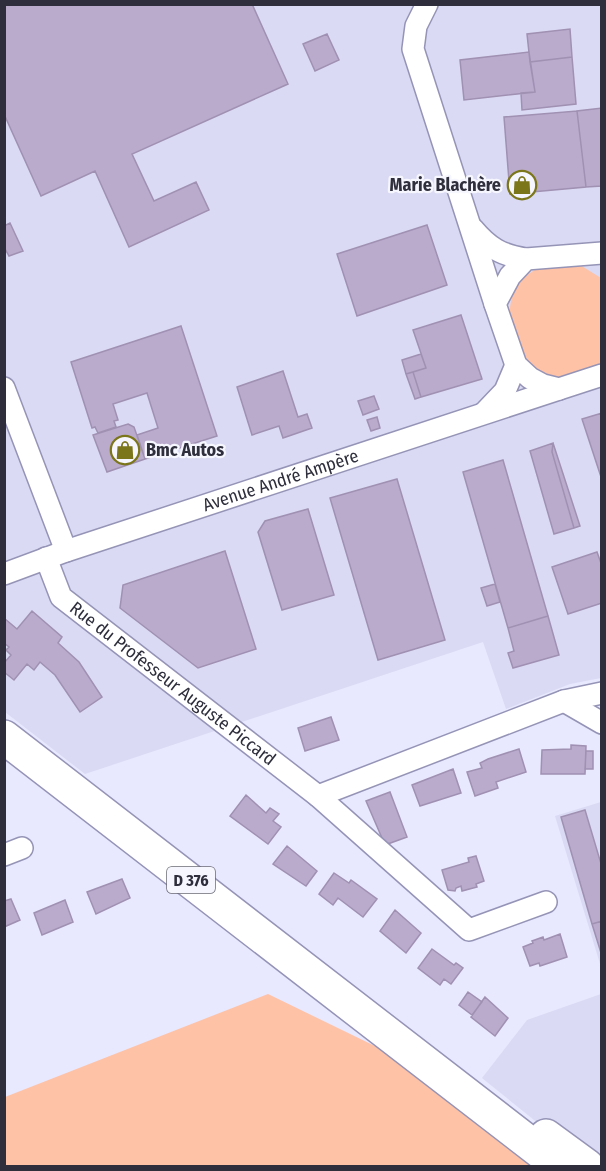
<svg xmlns="http://www.w3.org/2000/svg" width="606" height="1171" font-family="'Fira Sans Condensed',sans-serif">
<rect width="100%" height="100%" fill="#e8e8fe"/>
<path fill="#dadaf4" d="M4 5H601V678L570 684 506 709 483 642 85 774 5 712Z
M601 802V967L555 816Z
M601 994V1166H591L482 1078 527 1020Z"/>
<path fill="#fec2a7" d="M580 265 601 278V363C588 371 564 382 549 377 527 372 508 329 510 308 511 295 519 280 530 273 544 263 563 265 580 265Z
M268 994 379 1048 531 1166H5V1097Z"/>
<path fill="#baabcd" stroke="#a090b2" stroke-width="1.5" d="M4 4H252L288 84 132 154 154 201 196 182 209 210 129 247 95 171 41 196 4 114Z
M570 29 572 57 530 62 527 34Z
M327 34 339 60 315 71 303 44Z
M529 52 535 92 464 100 460 60Z
M572 57 576 104 522 110 521 93 535 92 530 62Z
M602 108V186L586 187 577 111Z
M577 111 586 187 510 194 504 117Z
M10 223 23 251 9 256 4 247V226Z
M427 225 447 285 357 316 337 254Z
M461 315 482 379 421 397 413 372 426 368 413 330Z
M181 326 217 436 145 459 137 435 158 428 147 393 113 404 118 420 114 421 116 427 98 433 95 427 92 428 71 362Z
M421 354 426 368 406 374 402 360Z
M283 371 298 417 307 414 312 428 283 438 279 426 252 435 237 387Z
M413 372 421 397 415 399 406 374Z
M374 396 379 409 363 415 358 401Z
M602 413V480L582 419Z
M377 417 380 428 371 431 367 420Z
M128 424 134 427 145 459 107 472 93 435Z
M553 443 552 452 574 528 554 534 530 451Z
M553 443 580 526 574 528 552 452Z
M503 460 548 616 508 628 463 472Z
M397 479 445 640 378 660 330 498Z
M308 509 334 595 282 610 258 532 265 521Z
M225 551 256 649 198 668 120 608 123 585Z
M597 552 602 566V603L568 614 552 567Z
M495 584 500 602 487 606 481 588Z
M32 611 62 637 58 643 79 662 102 697 80 712 55 675 40 662 34 670 27 664 14 680 4 672V663L11 655 6 650 9 647 4 643V618L17 629Z
M548 616 559 655 513 668 508 653 514 651 508 628Z
M331 717 339 740 305 751 298 728Z
M571 745 586 746 585 774H541L542 750 571 749Z
M519 749 526 772 496 782 498 788 475 796 467 772 482 768 480 763 488 759Z
M586 751H593V769H585Z
M453 769 461 793 420 806 412 785Z
M390 792 407 837 385 845 366 801Z
M246 795 266 813 270 808 279 814 273 821 281 827 268 844 230 816Z
M585 810 602 867V921L592 924 561 817Z
M287 846 317 871 306 886 273 864Z
M476 856 484 881 476 884 477 887 462 891 461 886 456 888 455 891 448 890 442 870 469 862 468 858Z
M334 873 349 883 351 880 377 899 363 917 338 898 333 905 319 894Z
M122 879 130 898 96 914 87 892Z
M11 899 20 920 4 927V901Z
M65 900 73 922 42 935 34 913Z
M395 910 421 933 406 953 380 931Z
M602 921V956L592 924Z
M560 934 567 957 540 966 539 963 530 966 523 947 533 943 532 941 543 937 544 940Z
M432 949 454 965 456 963 463 968 451 984 444 979 440 985 418 968Z
M468 992 482 1002 472 1015 459 1005Z
M485 997 508 1018 495 1036 471 1017Z"/>
<g fill="none" stroke-linecap="round" stroke-linejoin="round">
<g stroke="#9594b7" stroke-width="24">
<g id="street">
<path d="M427 4 416 26 413 49 495 304"/>
<path d="M473 229C489 248 501 255 526 259"/>
<path d="M602 253 526 259 510 276 495 304 516 365 530 378 543 385 559 389 602 375"/>
<path d="M4 388 66 551"/>
<path d="M485 412 505 391 516 365"/>
<path id="s1" d="M46 558 61 597 318 796 564 701 602 693"/>
<path id="s2" d="M4 574 66 551 559 389"/>
<path d="M564 701 602 723"/>
<path d="M318 796 469 930 546 902"/>
<path d="M4 855 22 848"/>
</g>
</g>
<g stroke="#9594b7" stroke-width="36">
<path id="primary" d="M4 737 559 1166
M546 1136 587 1166"/>
</g>
<use href="#street" stroke="#fff" stroke-width="21"/>
<use href="#primary" stroke="#fff" stroke-width="33"/>
</g>
<defs>
<g id="shop-ring" transform="scale(1.5)"><circle r="9.5" fill="#f6f6fe" stroke="#7c761b" stroke-width="1.5"/><path d="M-5-2.5h2.3a2.7 3.5 0 0 1 5.4 0H5L5.5 6h-11ZM-1.5-2.5h3a1.5 2.3 0 0 0-3 0Z" fill="#7c761b"/></g>
</defs>
<g fill-rule="evenodd">
<use href="#shop-ring" x="522" y="185"/>
<use href="#shop-ring" x="125" y="450"/>
</g>
<g text-anchor="middle" dominant-baseline="central" stroke-width="4.5" stroke-linejoin="round" paint-order="stroke">
<rect fill="#f6f6fe" stroke="#6a6a76" stroke-width="1.5" x="167" y="867" width="48" height="26" rx="4.5"/>
<g font-size="16" font-weight="bold" fill="#2e2e3c">
<text x="191" y="880">D 376</text>
</g>
<g font-size="18" font-weight="bold" fill="#2e2e3c" stroke="#f6f6fe" text-anchor="end">
<text x="501" y="185">Marie Blachère</text>
<text x="146" y="450" text-anchor="start">Bmc Autos</text>
</g>
<g font-size="18" fill="#2e2e3c" stroke="#f6f6fe">
<text stroke="none"><textPath href="#s2" startOffset="292">Avenue André Ampère</textPath></text>
<text stroke="none"><textPath href="#s1" startOffset="183">Rue du Professeur Auguste Piccard</textPath></text>
</g>
</g>
<rect width="606" height="1171" fill="none" stroke="#2e2e3c" stroke-width="12"/>
</svg>
